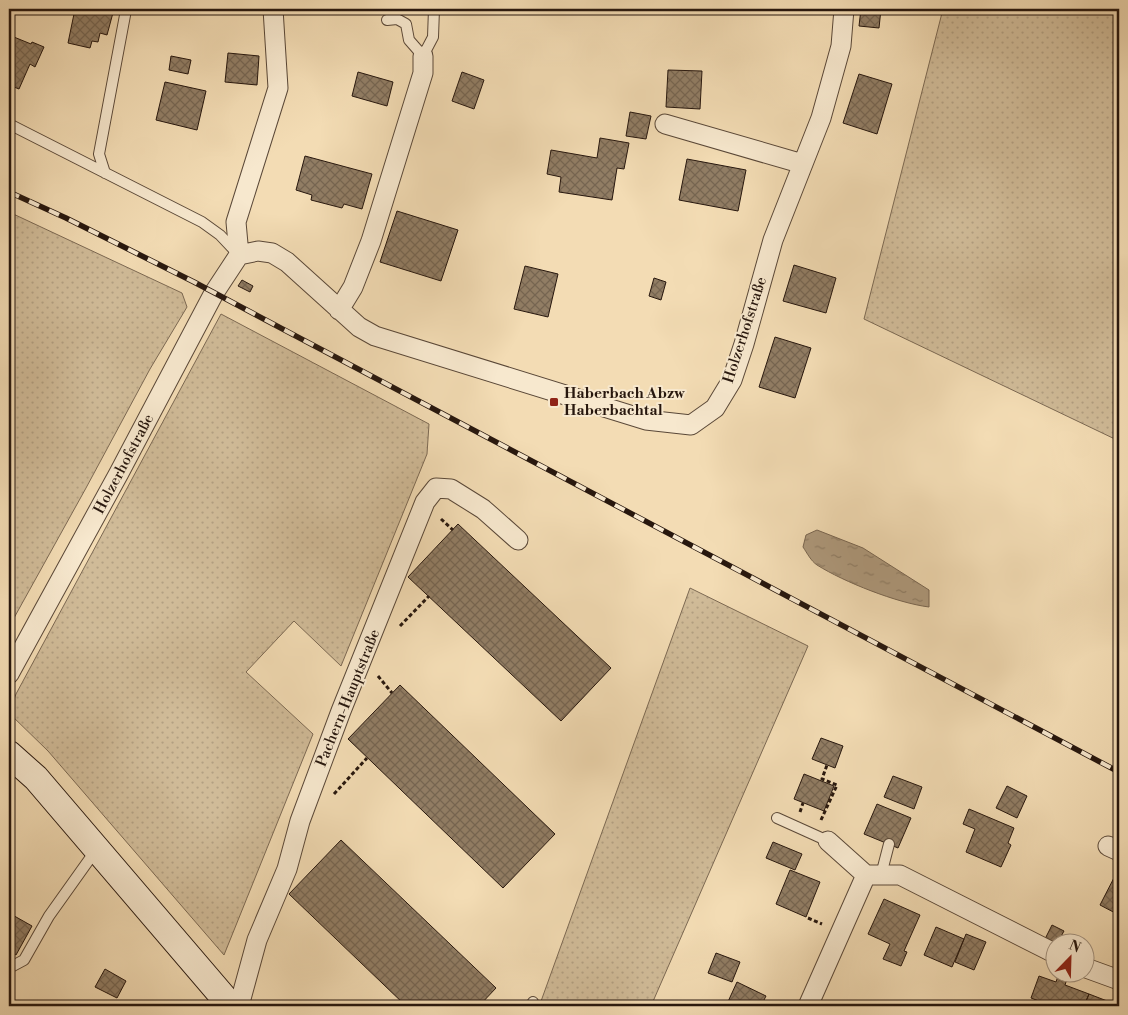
<svg xmlns="http://www.w3.org/2000/svg" width="1128" height="1015" font-family="'Libre Bodoni',serif">
<defs>
<pattern id="grass-dots" width="8" height="8" patternUnits="userSpaceOnUse" patternTransform="scale(1.25)"><rect width="8" height="8" fill="#d0bb98"/><path d="M2 2h.1M6 6h.1" fill="none" stroke="#b3a082" stroke-width="1.8" stroke-linecap="round"/></pattern>
<pattern id="water-ripples" width="26" height="14" patternUnits="userSpaceOnUse" patternTransform="scale(1.25)"><rect width="26" height="14" fill="#ae997c"/><path d="M2 4q2-2 4 0t4 0M15 11q2-2 4 0t4 0" fill="none" stroke="#8e7c64"/></pattern>
<pattern id="building-cross-hatch" width="8" height="8" patternUnits="userSpaceOnUse" patternTransform="scale(1.25)"><rect width="8" height="8" fill="#917d64"/><path d="M0 0l8 8M0 8l8-8" fill="none" stroke="#766551"/></pattern>
</defs>
<rect width="100%" height="100%" fill="#f3dcb4"/>
<filter id="stains"><feTurbulence type="fractalNoise" baseFrequency=".004" numOctaves="4"/><feColorMatrix values="0 0 0 0 .2 0 0 0 0 .09 0 0 0 0 .02 0 0 0 .5 -.17"/></filter>
<radialGradient id="worn" r=".72"><stop offset=".6" stop-color="#630" stop-opacity="0"/><stop offset="1" stop-color="#630" stop-opacity=".3"/></radialGradient>
<path fill="url(#grass-dots)" stroke="#7c6953" d="M943 9H1119V441L864 319Z
M9 212 182 293 187 307 150 369 86 488 9 627Z
M221 314 429 424 427 454 341 666 294 621 246 672 313 734 224 955 48 751 9 713 16 694Z
M690 588 808 646 651 1006H545L540 1004Z"/>
<path fill="url(#water-ripples)" stroke="#786550" d="M817 530 863 548 929 590V607C897 603 844 582 817 565 811 561 807 553 803 547L806 535Z"/>
<path fill="url(#building-cross-hatch)" stroke="#27170e" d="M75 9H114L107 35 100 33 98 42 92 41 90 48 68 43Z
M370 9H410L370 12Z
M444 9H474L475 12 445 14Z
M861 9H881L879 28 859 26Z
M9 35 31 44 32 42 44 47 35 67 30 64 19 89 9 85Z
M228 53 259 56 257 85 225 82Z
M171 56 191 60 188 74 169 70Z
M668 70 702 71 700 109 666 107Z
M358 72 393 82 387 106 352 96Z
M462 72 484 80 474 109 452 101Z
M859 74 892 84 877 134 843 123Z
M165 82 206 91 197 130 156 120Z
M630 112 651 116 646 139 626 136Z
M600 138 629 143 624 169 617 168 612 200 559 192 561 177 547 174 551 150 597 158Z
M305 156 372 174 362 209 344 204 342 208 311 200 312 195 296 190Z
M687 159 746 170 738 211 679 200Z
M397 211 458 230 441 281 380 262Z
M794 265 836 278 826 313 783 301Z
M525 266 558 274 548 317 514 309Z
M654 278 666 282 661 300 649 296Z
M242 280 253 286 250 292 238 286Z
M775 337 811 348 795 398 759 387Z
M458 524 611 668 561 721 408 577Z
M400 685 555 834 503 888 348 739Z
M821 738 843 746 835 768 812 759Z
M804 774 834 786 824 811 794 799Z
M893 776 922 787 914 809 884 797Z
M1007 786 1027 796 1017 818 996 808Z
M877 804 911 818 898 848 864 834Z
M969 809 1014 828 1008 843 1011 845 1001 867 966 852 975 829 963 824Z
M341 840 496 988 479 1006H406L289 894Z
M773 842 802 854 795 870 766 858Z
M790 870 820 882 806 917 776 904Z
M1118 870H1119V915L1100 905Z
M884 899 920 915 904 951 907 952 901 966 883 959 890 944 868 934Z
M9 913 32 926 16 955 9 951Z
M1052 925 1064 931 1058 942H1056V945L1045 939Z
M936 927 964 939 952 967 924 955Z
M966 934 986 942 974 970 955 962Z
M716 953 740 962 732 982 708 973Z
M105 969 126 981 117 998 95 987Z
M1059 973 1068 976 1065 985 1089 994 1084 1006H1052L1031 998 1039 976 1056 982Z
M737 982 766 996 761 1006H726Z
M1089 994 1115 1004 1117 997 1119 1000V1006H1084Z"/>
<g fill="none" stroke-linecap="round" stroke-linejoin="round">
<g stroke="#5a4838" stroke-width="12">
<path id="service" d="M387 20 397 19 406 24 409 40 423 56 433 37 434 9
M9 124 202 222 220 235 237 253
M105 173 99 154 126 10
M777 818 828 841
M881 875 889 844
M9 968 24 960 49 916 96 850
M531 1006 533 1002"/>
</g>
<g stroke="#5a4838" stroke-width="21">
<path id="minor" d="M665 124 803 164
M239 255 236 222 278 88 273 9
M339 310 353 287 371 241 423 73V56
M9 674 119 473 214 293 239 255 258 251 272 253 287 262 359 327 375 336 646 420 691 425 715 408 732 380 744 344 773 240 821 118 841 46 844 9
M828 841 866 875
M1108 846 1119 851
M1086 968 1119 980
M239 1006 257 940 287 869 300 821 341 711 425 502 436 488 451 489 483 509 518 540
M808 1006 866 875H900L1056 954"/>
</g>
<g stroke="#27170e" stroke-width="28">
<path id="secondary" d="M9 754 36 778 231 1006"/>
</g>
<path stroke="#27170e" stroke-width="3" stroke-dasharray="4 2.5" stroke-linecap="butt" d="M441 519 453 530
M400 626 429 596
M378 676 392 693
M334 794 367 758
M800 812 803 803
M821 820 837 785 822 779 827 765
M808 918 822 924"/>
<use href="#service" stroke="#f7e8ce" stroke-width="10"/>
<use href="#minor" stroke="#f7e8ce" stroke-width="19"/>
<use href="#secondary" stroke="#f7e8ce" stroke-width="26"/>
<g stroke="#27170e" stroke-width="5.5">
<path id="rail" d="M9 192 66 218 194 282 1119 772"/>
</g>
<use href="#rail" stroke="#f7e8ce" stroke-width="4" stroke-dasharray="11" stroke-linecap="butt"/>
</g>
<rect fill="#8f2418" stroke="#f7e8ce" stroke-width="2" x="549" y="397" width="10" height="10" rx="2.5"/>
<g text-anchor="middle" dominant-baseline="central" stroke-width="4" stroke-linejoin="round" paint-order="stroke">
<g font-size="15" fill="#27170e" stroke="#f7e8ce">
<text transform="translate(745 330) rotate(-72)">Holzerhofstraße</text>
<text transform="translate(124 464) rotate(-62)">Holzerhofstraße</text>
<text transform="translate(348 698) rotate(-68)">Pachern-Hauptstraße</text>
</g>
<g font-size="15" font-weight="bold" fill="#27170e" stroke="#f7e8ce" text-anchor="start">
<text x="564" y="393">Haberbach Abzw<tspan x="564" dy="17">Haberbachtal</tspan></text>
</g>
</g>
<rect width="1128" height="1015" fill="none" stroke="#f3dcb4" stroke-width="30"/>
<rect x="10" y="10" width="1108" height="995" fill="none" stroke="#27170e" stroke-width="2.5"/>
<rect x="15" y="15" width="1098" height="985" fill="none" stroke="#27170e"/>
<g transform="translate(1070 958) rotate(23)"><circle r="24" fill="#f7e8ce" stroke="#a49481"/>
<path d="M0-4L9 19L0 12L-9 19Z" fill="#8f2418"/>
<text y="-8" font-size="14" font-weight="bold" text-anchor="middle" fill="#27170e">N</text>
</g>
<rect width="100%" height="100%" filter="url(#stains)"/>
<rect width="100%" height="100%" fill="url(#worn)"/>
</svg>
